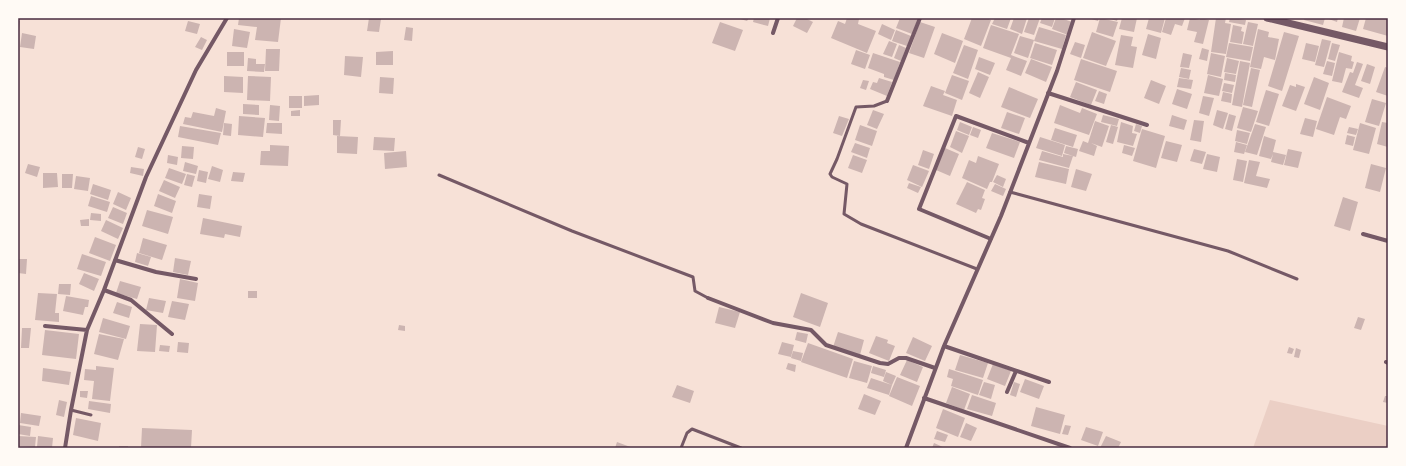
<svg xmlns="http://www.w3.org/2000/svg" width="1406" height="466" font-family="Arial,sans-serif">
<rect width="100%" height="100%" fill="#f7e1d7"/>
<path fill="#ebcfc5" d="M1270 400 1388 426V448H1253Z"/>
<path fill="#ccb4b1" d="M239 18H281L278 42 255 40 257 27 238 25Z
M369 18 381 19 379 32 367 31Z
M737 18H749L747 21Z
M754 18H770L768 26 753 22Z
M797 18H805L813 22 807 33 793 26Z
M847 18 859 19 858 24 876 31 867 53 831 38 838 21 845 24Z
M900 18H918L912 34 896 28Z
M972 18H986L991 20 981 46 964 39Z
M995 18H1011L1007 29 992 24Z
M1014 18H1027L1022 34 1010 29Z
M1029 18H1040L1034 35 1024 32Z
M1042 18H1055L1052 27 1040 23Z
M1056 18H1061L1072 22 1068 35 1052 29Z
M1088 18H1099L1098 21Z
M1100 18 1118 22 1113 37 1096 32Z
M1108 18H1118L1117 21Z
M1122 18H1137L1134 32 1119 29Z
M1149 18H1165L1161 33 1146 29Z
M1166 18H1185L1182 26 1175 24 1171 35 1162 32Z
M1190 18 1200 20V18L1209 20 1203 44 1194 42 1197 32 1187 30Z
M1216 18H1226L1225 23 1231 24 1226 54 1211 52Z
M1230 18 1246 20 1245 25 1229 22Z
M1305 18H1325L1323 25 1304 20Z
M1326 18H1338L1337 22Z
M1344 18H1360L1356 31 1342 27Z
M1366 18H1388V36L1363 29Z
M18 21H20L19 31H18Z
M188 21 200 24 197 34 185 31Z
M720 22 743 30 735 51 712 43Z
M920 22 935 27 924 58 909 53Z
M1248 22 1258 24 1253 46 1243 44Z
M882 24 895 30 891 40 878 34Z
M991 25 1019 34 1011 55 1027 61 1021 76 1006 70 1011 58 983 48Z
M1233 25 1242 27 1241 31 1244 32 1242 44 1230 42Z
M406 27 413 28 412 41 404 40Z
M1039 27 1066 35 1062 49 1034 41Z
M234 29 250 32 247 48 232 46Z
M1258 29 1269 32 1268 37 1279 39 1275 60 1264 57 1261 69 1250 67Z
M896 30 911 36 907 46 892 41Z
M1092 32 1116 41 1106 66 1083 58Z
M1284 32 1299 36 1282 91 1268 86Z
M22 33 36 36 34 49 20 47Z
M942 33 963 41 955 63 934 54Z
M1148 34 1161 38 1156 59 1142 55Z
M1121 35 1133 37 1131 46 1137 47 1133 68 1115 65Z
M1020 36 1034 40 1028 58 1014 53Z
M201 37 207 40 202 50 195 47Z
M1322 39 1331 41 1324 67 1315 65Z
M889 41 897 44 892 57 883 54Z
M1075 42 1085 45 1081 58 1070 54Z
M1035 43 1057 50 1052 65 1030 58Z
M1229 43 1253 47 1250 61 1226 57Z
M1306 43 1319 46 1315 62 1302 59Z
M1332 43 1340 45 1335 61 1328 59Z
M899 45 906 48 901 61 894 58Z
M964 45 978 50 968 79 953 73Z
M1202 48 1209 50 1207 61 1199 59Z
M266 49H280L279 71H265Z
M856 50 870 55 865 69 851 64Z
M393 51V65H376V52Z
M227 52H244V66H227Z
M1339 52 1352 56 1351 61 1354 62 1352 69 1346 68 1342 83 1332 81Z
M873 53 900 62 894 80 884 77V74L868 68Z
M1183 53 1192 55 1189 68 1180 67Z
M1211 53 1225 56 1221 77 1207 74Z
M345 56 363 57 361 77 344 75Z
M979 57 995 63 990 75 975 69Z
M248 58 256 59V64H265L264 72 247 71Z
M1227 58 1239 61 1236 74 1224 72Z
M1031 59 1052 67 1046 82 1025 73Z
M1081 59 1117 71 1110 92 1074 80Z
M1240 61 1250 63 1242 107 1232 105Z
M1327 61 1335 63 1332 76 1323 74Z
M1357 62 1363 64 1355 85 1363 88 1359 98 1342 92 1350 72 1353 73Z
M1367 64 1375 67 1370 84 1361 81Z
M1385 67 1388 68V96L1376 92Z
M1181 68 1191 70 1189 79 1179 77Z
M1251 68 1260 70 1252 107 1243 105Z
M978 72 989 77 980 98 969 93Z
M1225 73 1236 75 1235 82 1224 80Z
M952 75 969 81 962 100 945 93Z
M1208 75 1223 79 1219 96 1204 93Z
M224 76 243 77V93L224 92Z
M248 76 271 77 270 101 247 100Z
M380 77 394 78 393 94 379 93Z
M1314 77 1329 83 1320 110 1304 104Z
M879 78 892 82 887 96 870 89 873 82 877 83Z
M1179 78 1193 80 1191 89 1177 87Z
M863 80 869 81 866 90 860 88Z
M1151 80 1166 86 1159 104 1144 98Z
M1076 82 1097 90 1091 105 1070 97Z
M1224 83 1234 85 1232 93 1222 91Z
M1296 84 1305 87 1296 111 1282 106 1290 85 1296 87Z
M931 86 945 91 943 95 957 100 952 116 923 106Z
M1009 87 1038 99 1030 118 1001 107Z
M1177 89 1192 94 1187 109 1172 104Z
M1266 90 1279 94 1269 126 1256 122Z
M1099 91 1107 94 1104 104 1095 101Z
M1223 92 1232 94 1231 103 1221 101Z
M319 95V105L304 106V96Z
M289 96H302V108H289Z
M1203 96 1214 98 1209 116 1199 113Z
M1327 97 1351 106 1346 119 1340 117 1334 135 1316 129Z
M1372 99 1386 103 1379 126 1365 122Z
M243 104 259 105V115L243 114Z
M270 105 280 106 279 121 269 120Z
M1060 105 1080 113 1082 108 1097 114 1089 135 1054 123Z
M1243 107 1258 111 1251 132 1237 128Z
M216 108 226 111 222 132 183 124 185 117 191 118 193 112 214 116Z
M300 110V116H291V111Z
M873 110 884 114 877 129 867 125Z
M1217 110 1228 113 1223 129 1213 125Z
M1007 112 1025 118 1019 134 1001 128Z
M1229 114 1236 116 1232 131 1225 129Z
M1103 115 1119 119 1117 126 1101 122Z
M1172 115 1187 120 1184 130 1169 126Z
M239 116 265 118 263 137 238 135Z
M839 116 849 119 842 136 833 133Z
M1305 118 1317 121 1313 137 1300 134Z
M333 120H341L340 136 333 135Z
M1194 120 1204 121 1201 142 1190 140Z
M1095 121 1109 126 1102 147 1091 143 1097 146 1094 156 1079 151 1083 141 1088 143Z
M960 122 972 127 969 135 957 130Z
M1121 122 1133 126 1132 133 1137 134 1133 146 1117 142Z
M1382 122 1388 123V147L1377 144Z
M224 123 232 124 231 136 223 135Z
M267 123H282V134L266 133Z
M1360 123 1376 128 1369 154 1353 150Z
M1136 124 1142 126 1140 133 1134 131Z
M1255 124 1266 127 1257 155 1245 152Z
M860 125 877 131 872 146 855 140Z
M1111 125 1118 127 1113 144 1106 142Z
M180 126 221 133 218 145 178 137Z
M973 127 981 130 978 138 970 135Z
M1349 127 1358 129 1356 135 1347 133Z
M1055 128 1077 135 1073 147 1051 140Z
M1142 129 1165 136 1156 168 1133 161Z
M1237 130 1250 133 1247 144 1235 141Z
M956 131 969 136 962 153 950 147Z
M992 133 1020 142 1014 158 986 148Z
M1347 135 1355 137 1353 146 1345 144Z
M337 136 358 137 357 154 337 153Z
M1264 136 1276 140 1273 152 1286 155 1283 165 1271 162 1273 154 1271 159 1259 156Z
M374 137 395 138 394 151 373 150Z
M1040 137 1065 145 1062 156 1036 148Z
M1166 141 1182 145 1177 162 1161 158Z
M1236 142 1247 145 1244 154 1234 152Z
M855 143 870 148 867 158 851 152Z
M270 145 289 146 288 166 260 165 261 151H270Z
M1124 145 1135 148 1132 156 1122 153Z
M182 146 194 147 193 159 181 158Z
M1066 146 1078 149 1076 157 1064 153Z
M138 147 145 149 142 159 135 157Z
M945 148 959 154 950 176 936 170Z
M1194 149 1206 152 1202 164 1190 161Z
M1288 149 1302 152 1298 168 1284 165Z
M923 150 934 154 929 169 918 165Z
M406 151 407 167 385 169 384 153Z
M1042 151 1063 157V154L1073 156 1069 168 1039 160Z
M1207 154 1220 157 1217 172 1203 169Z
M168 155 178 157 177 165 167 163Z
M853 155 867 160 862 173 848 168Z
M978 156 999 164 992 182H990L987 189 962 178 969 160 976 163Z
M1237 159 1247 161 1243 182 1233 180Z
M1249 160 1260 162 1256 176 1270 179 1267 188 1244 183Z
M185 162 198 166 196 174 183 171Z
M1039 162 1069 169 1066 184 1035 177Z
M28 164 40 167 37 177 25 173Z
M1371 164 1386 168 1380 192 1365 188Z
M913 165 929 171 922 187 907 180Z
M212 166 223 170 220 182 208 179Z
M131 167 144 169 143 176 130 173Z
M169 168 186 174 182 184 165 178Z
M1076 169 1092 174 1086 191 1071 187Z
M199 170 208 172 206 183 197 181Z
M233 172 245 173 243 182 231 181Z
M43 173H57L58 187 43 188Z
M62 174H73L72 188H62Z
M187 174 195 176 192 187 184 185Z
M997 175 1006 179 1003 187 993 182Z
M76 176 90 178 88 191 74 189Z
M164 180 180 187 175 198 159 191Z
M967 182 985 190 982 198 985 199 981 210 978 209 976 213 956 204Z
M909 183 921 187 918 193 907 188Z
M93 184 111 190 108 200 90 194Z
M995 184 1006 189 1003 196 991 191Z
M118 192 131 198 126 210 113 204Z
M158 194 176 201 172 213 154 206Z
M199 194 212 196 210 209 197 207Z
M91 196 110 202 107 212 88 206Z
M1343 197 1358 202 1350 231 1334 226Z
M113 207 127 213 123 224 108 218Z
M147 210 173 217 168 234 142 226Z
M91 213 101 214V221L90 220Z
M203 218 242 226 240 237 225 234 224 238 200 234Z
M89 219V226H81L80 220Z
M106 220 123 228 118 239 101 231Z
M95 237 116 245 110 261 89 253Z
M143 238 167 245 162 260 139 253Z
M137 253 151 257 148 266 135 262Z
M82 254 106 262 101 276 77 269Z
M175 258 191 261 188 275 173 272Z
M18 259H27L26 274 18 273Z
M84 273 99 279 94 291 79 284Z
M180 279 198 283 195 301 177 298Z
M120 281 141 287 137 299 116 293Z
M59 284H71L70 295 58 294Z
M248 291H257V298H248Z
M38 293 57 294 55 313H59V322L35 320Z
M801 293 828 303 820 327 793 317Z
M66 296 89 300 88 307H85L83 315 63 311Z
M149 298 166 301 163 313 146 310Z
M172 301 189 304 185 320 168 317Z
M117 302 132 307 129 318 113 313Z
M719 307 740 312 735 328 715 323Z
M1358 317 1365 319 1361 330 1354 328Z
M103 318 130 326 126 339 99 332Z
M140 324 157 325 155 352 137 351Z
M399 325 405 326V331L398 330Z
M22 328H31L29 348H21Z
M45 330 79 334 76 359 42 355Z
M797 332 808 334 806 343 795 340Z
M838 332 864 340 860 355 833 347Z
M99 334 124 339 118 360 94 354Z
M876 336 888 340 887 343 895 346 889 361 869 353Z
M913 337 932 346 925 361 906 353Z
M178 342 189 343 188 353 177 352Z
M782 342 794 345 791 357 778 354Z
M808 343 853 359 847 378 801 362Z
M160 345 170 346 169 352 159 351Z
M1289 347 1294 349 1292 354 1287 353Z
M1296 348 1301 350 1299 358 1294 357Z
M793 351 803 353 801 361 791 358Z
M960 355 988 363 983 378 955 370Z
M907 360 923 367 917 382 900 375Z
M854 361 872 366 867 383 849 378Z
M788 363 796 365 795 372 786 369Z
M993 364 1011 371 1005 386 987 379Z
M96 366 114 368 110 401 92 399 94 381 84 380 85 369 96 370Z
M873 366 886 370 884 377 871 373Z
M43 368 71 372 69 385 42 381Z
M949 369 983 380 978 395 951 386 953 379 947 377Z
M886 372 896 376 892 385 883 381Z
M897 377 920 386 912 406 889 396Z
M871 378 892 385 889 395 867 388Z
M1025 379 1044 386 1039 399 1020 392Z
M984 382 995 385 991 399 979 395Z
M1014 382 1020 384 1016 397 1010 395Z
M677 385 694 391 690 403 672 397Z
M952 387 970 394 964 410 946 403Z
M80 391H88L87 398 80 397Z
M864 394 881 401 875 415 858 409Z
M972 395 996 403 992 416 967 409Z
M1385 396H1388V403L1383 402Z
M59 400 67 402 64 417 56 415Z
M89 401 111 404 110 413 88 409Z
M1036 407 1065 415 1060 434 1031 426Z
M943 409 965 418 958 437 936 428Z
M21 413 41 416 39 426 20 423Z
M76 418 101 423 98 441 73 435Z
M966 423 977 428 971 441 960 437Z
M18 425 31 427 30 436 18 434Z
M1065 425 1071 426 1068 435 1062 434Z
M1086 427 1103 432 1098 446 1081 440Z
M142 428 192 430 191 448H141Z
M937 431 948 435 945 442 934 439Z
M18 436 36 437 35 447 18 446Z
M38 436 53 438 52 448 37 447Z
M1106 436 1121 442 1118 448H1100Z
M617 442 633 448H615Z
M934 443 945 448H932Z
M119 446H128V448H119Z"/>
<g fill="none" stroke-linecap="round" stroke-linejoin="round">
<path stroke="#755966" stroke-width="3" d="M887 101 874 106 856 107 837 159 830 174 832 177 847 184 844 214 861 224 977 269
M439 175 572 231 693 277 695 291 708 298
M1010 192 1228 251 1297 279
M71 410 91 415
M681 448 687 433 692 429 741 448"/>
<path stroke="#755966" stroke-width="4" d="M773 33 778 18
M1048 93 1147 125
M887 101 920 18
M1363 234 1388 241
M991 239 919 209 956 116 1029 143
M115 260 156 272 196 279
M104 290 131 300 172 334
M708 298 773 323 811 330 826 345 880 363 888 364 899 358H906L935 368
M45 326 87 330
M944 346 1049 382
M1386 362 1388 363
M1007 392 1016 371
M924 398 1070 448
M65 448 71 410 87 330 104 290 146 177 196 70 227 18
M906 448 944 346 1001 216 1057 71 1074 18"/>
<path stroke="#755966" stroke-width="7" d="M1267 18 1388 47"/>
</g>
<rect width="1406" height="466" fill="none" stroke="#fffaf5" stroke-width="38"/>
<rect x="19" y="19" width="1368" height="428" fill="none" stroke="#4a2c40" stroke-width="1.5"/>
</svg>
